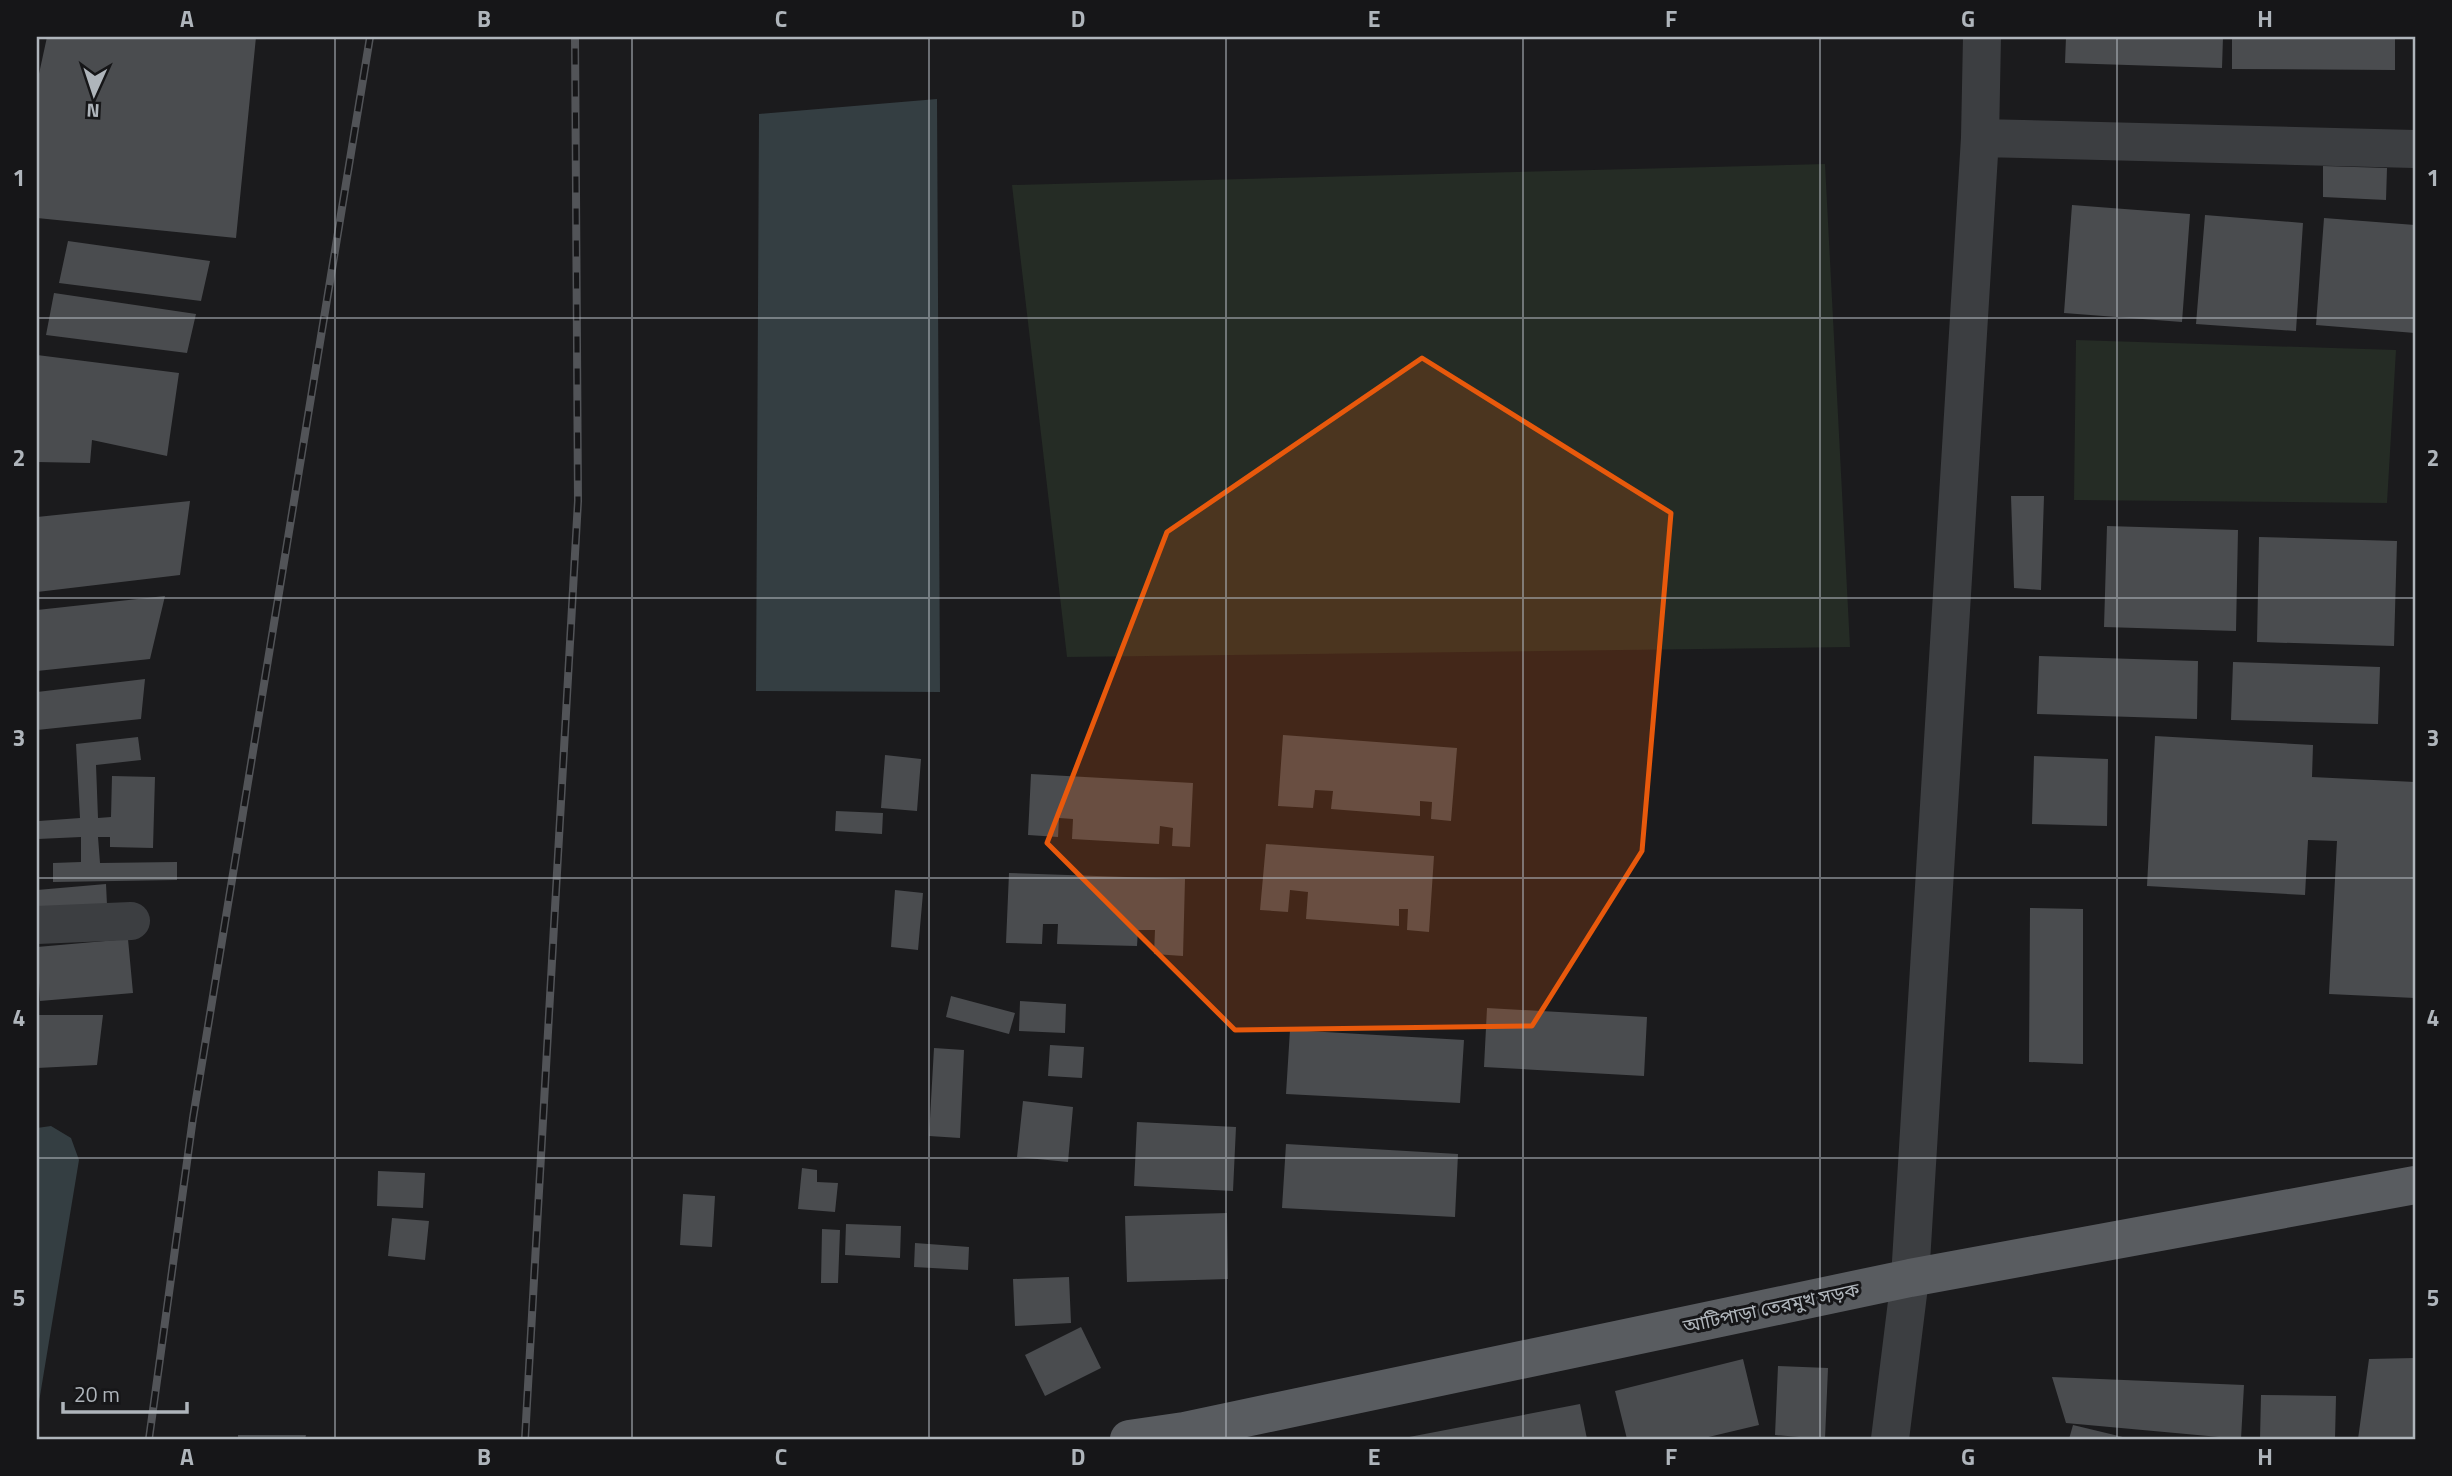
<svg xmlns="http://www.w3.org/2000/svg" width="2452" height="1476" font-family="'Titillium Web','Noto Sans Bengali',sans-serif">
<rect width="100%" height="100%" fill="#1b1b1d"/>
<path fill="#252c25" d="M1825 164 1850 647 1067 657 1012 185Z
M2076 340 2396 350 2387 503 2074 500Z"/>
<path fill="#343e42" d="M937 99 940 692 756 691 759 114Z
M51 1126 71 1138 79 1160 37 1414V1128Z"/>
<path fill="#4a4c4f" d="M47 37H256L236 238 37 218V83Z
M2066 37H2223L2222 68 2065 63Z
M2232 37H2395V70L2232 69Z
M2323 166 2387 168 2386 200 2323 197Z
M2072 205 2190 214 2182 322 2064 313Z
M2205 215 2303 223 2296 331 2196 324Z
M2324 218 2415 225V333L2316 325Z
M68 241 210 261 201 301 59 283Z
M54 293 196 314 187 353 46 335Z
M37 355 179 373 167 456 92 440 90 463 37 462Z
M2011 496H2044L2041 590 2014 588Z
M190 501 180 575 37 592V517Z
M2107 526 2238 530 2236 631 2104 627Z
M2259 537 2397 541 2394 646 2257 642Z
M165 596 150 659 37 671V610Z
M2039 656 2198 661 2197 719 2037 714Z
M2233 662 2380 667 2378 724 2231 720Z
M145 679 141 719 37 730V692Z
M1283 735 1457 748 1451 821 1431 819 1432 802 1420 801V816L1331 809 1333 791 1315 790 1313 808 1278 806Z
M2155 736 2313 745 2312 777 2415 782V998L2329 994 2337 841 2308 840 2305 895 2147 886Z
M138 737 141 760 96 765 98 818 111 817 112 776 155 777 153 848 110 847V837H98L100 863 177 862V880L53 882V863L81 862V837L38 839 39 821 80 818 76 744Z
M885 755 921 759 917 811 881 808Z
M2034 756 2108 759 2107 826 2032 824Z
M1031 774 1193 783 1190 847 1172 846 1173 828 1160 826 1159 844 1072 839 1073 819 1059 818 1058 837 1028 835Z
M836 811 883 813 882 834 835 831Z
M1266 844 1434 856 1429 932 1407 930 1408 909H1399V926L1306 919 1308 892 1290 890 1288 912 1260 910Z
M1009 873 1185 879 1183 956 1154 954 1155 930H1138L1137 946 1057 944 1058 924H1043L1042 944 1006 943Z
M106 884 107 905 37 910V890Z
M895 890 923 893 918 950 891 947Z
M2030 908 2083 909V1064L2029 1062Z
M128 939 133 993 40 1001 37 947Z
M951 996 1015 1013 1009 1034 946 1017Z
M1020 1001 1066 1004 1065 1033 1019 1031Z
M1487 1008 1647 1017 1644 1076 1484 1067Z
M37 1015H103L97 1065 37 1068Z
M1290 1030 1464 1040 1460 1103 1286 1094Z
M1050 1045 1084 1047 1082 1078 1048 1076Z
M934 1048 964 1050 960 1138 929 1136Z
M1023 1101 1073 1107 1068 1162 1017 1157Z
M1137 1122 1236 1127 1233 1191 1134 1186Z
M1286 1144 1458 1154 1455 1217 1282 1208Z
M802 1168 817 1170V1182L838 1183 835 1212 798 1209Z
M378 1171 425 1173 423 1208 377 1206Z
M683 1194 715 1196 712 1247 680 1245Z
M1227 1213 1228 1279 1127 1282 1125 1216Z
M392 1218 429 1221 425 1260 388 1256Z
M846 1224 901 1226 900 1258 845 1255Z
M822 1229 840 1230 838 1283H821Z
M915 1243 969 1247 968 1270 914 1267Z
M1069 1277 1071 1323 1015 1326 1013 1279Z
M1081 1327 1101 1368 1045 1396 1025 1355Z
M2415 1358V1439H2358L2369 1359Z
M1743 1359 1759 1425 1700 1439H1627L1615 1391Z
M1778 1366 1828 1368 1825 1439 1775 1435Z
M2052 1377 2244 1385 2241 1439 2066 1423Z
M2261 1395 2336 1396 2335 1439H2260Z
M1580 1404 1587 1439H1404V1438Z
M2073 1425 2127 1438V1439H2069Z
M238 1435H306L305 1439H238Z"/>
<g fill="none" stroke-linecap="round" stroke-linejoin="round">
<path stroke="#3c3e41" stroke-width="38" d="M1980 138 2415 149
M37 925 131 921
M1890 1439 1910 1278 1980 138 1982 37"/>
<path stroke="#595c60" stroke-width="38" d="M1129 1439 1184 1431 1910 1278 2415 1185"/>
<g stroke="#525458" stroke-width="8">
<path id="rail" d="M149 1439 193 1118 370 37
M525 1439 578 501 575 37"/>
</g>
<use href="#rail" stroke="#161618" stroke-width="5" stroke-dasharray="16" stroke-linecap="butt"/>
</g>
<path fill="#e8590c" fill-opacity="0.2" stroke="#e8590c" stroke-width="5" stroke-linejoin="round" d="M1422 358 1671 513 1642 851 1532 1026 1235 1030 1047 843 1167 532Z"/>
<path fill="none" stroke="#afb5bb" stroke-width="2" stroke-opacity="0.55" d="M335 37V1439M632 37V1439M929 37V1439M1226 37V1439M1523 37V1439M1820 37V1439M2117 37V1439M37 318H2415M37 598H2415M37 878H2415M37 1158H2415"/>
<g text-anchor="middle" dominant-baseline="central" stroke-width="6" stroke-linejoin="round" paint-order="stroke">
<g font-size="19" fill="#afb5bb" stroke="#161618">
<text transform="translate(1771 1307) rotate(-12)">আটিপাড়া তেরমুখ সড়ক</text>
</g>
</g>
<rect width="2452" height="1476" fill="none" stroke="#161618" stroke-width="77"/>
<g transform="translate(94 94) rotate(183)" stroke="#161618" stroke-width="5" paint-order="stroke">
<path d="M0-5L12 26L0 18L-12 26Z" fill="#afb5bb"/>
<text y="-10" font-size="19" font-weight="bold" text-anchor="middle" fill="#afb5bb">N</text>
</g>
<path d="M63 1402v10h124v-10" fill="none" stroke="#afb5bb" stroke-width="3.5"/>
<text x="74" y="1402" font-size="21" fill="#afb5bb" stroke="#161618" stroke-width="5" paint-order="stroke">20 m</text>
<rect x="38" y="38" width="2376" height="1400" fill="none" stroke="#afb5bb" stroke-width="2.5"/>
<g font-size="23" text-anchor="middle" font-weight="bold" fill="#afb5bb">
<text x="187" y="27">A</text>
<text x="484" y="27">B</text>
<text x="781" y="27">C</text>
<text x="1078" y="27">D</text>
<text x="1374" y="27">E</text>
<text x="1671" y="27">F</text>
<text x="1968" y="27">G</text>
<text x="2265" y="27">H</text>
<text x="19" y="186">1</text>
<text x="2433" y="186">1</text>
<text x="19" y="466">2</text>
<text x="2433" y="466">2</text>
<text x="19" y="746">3</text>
<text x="2433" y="746">3</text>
<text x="19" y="1026">4</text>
<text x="2433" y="1026">4</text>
<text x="19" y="1306">5</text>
<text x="2433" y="1306">5</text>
<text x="187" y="1465">A</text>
<text x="484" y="1465">B</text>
<text x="781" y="1465">C</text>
<text x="1078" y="1465">D</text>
<text x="1374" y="1465">E</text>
<text x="1671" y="1465">F</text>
<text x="1968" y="1465">G</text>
<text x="2265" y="1465">H</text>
</g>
</svg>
